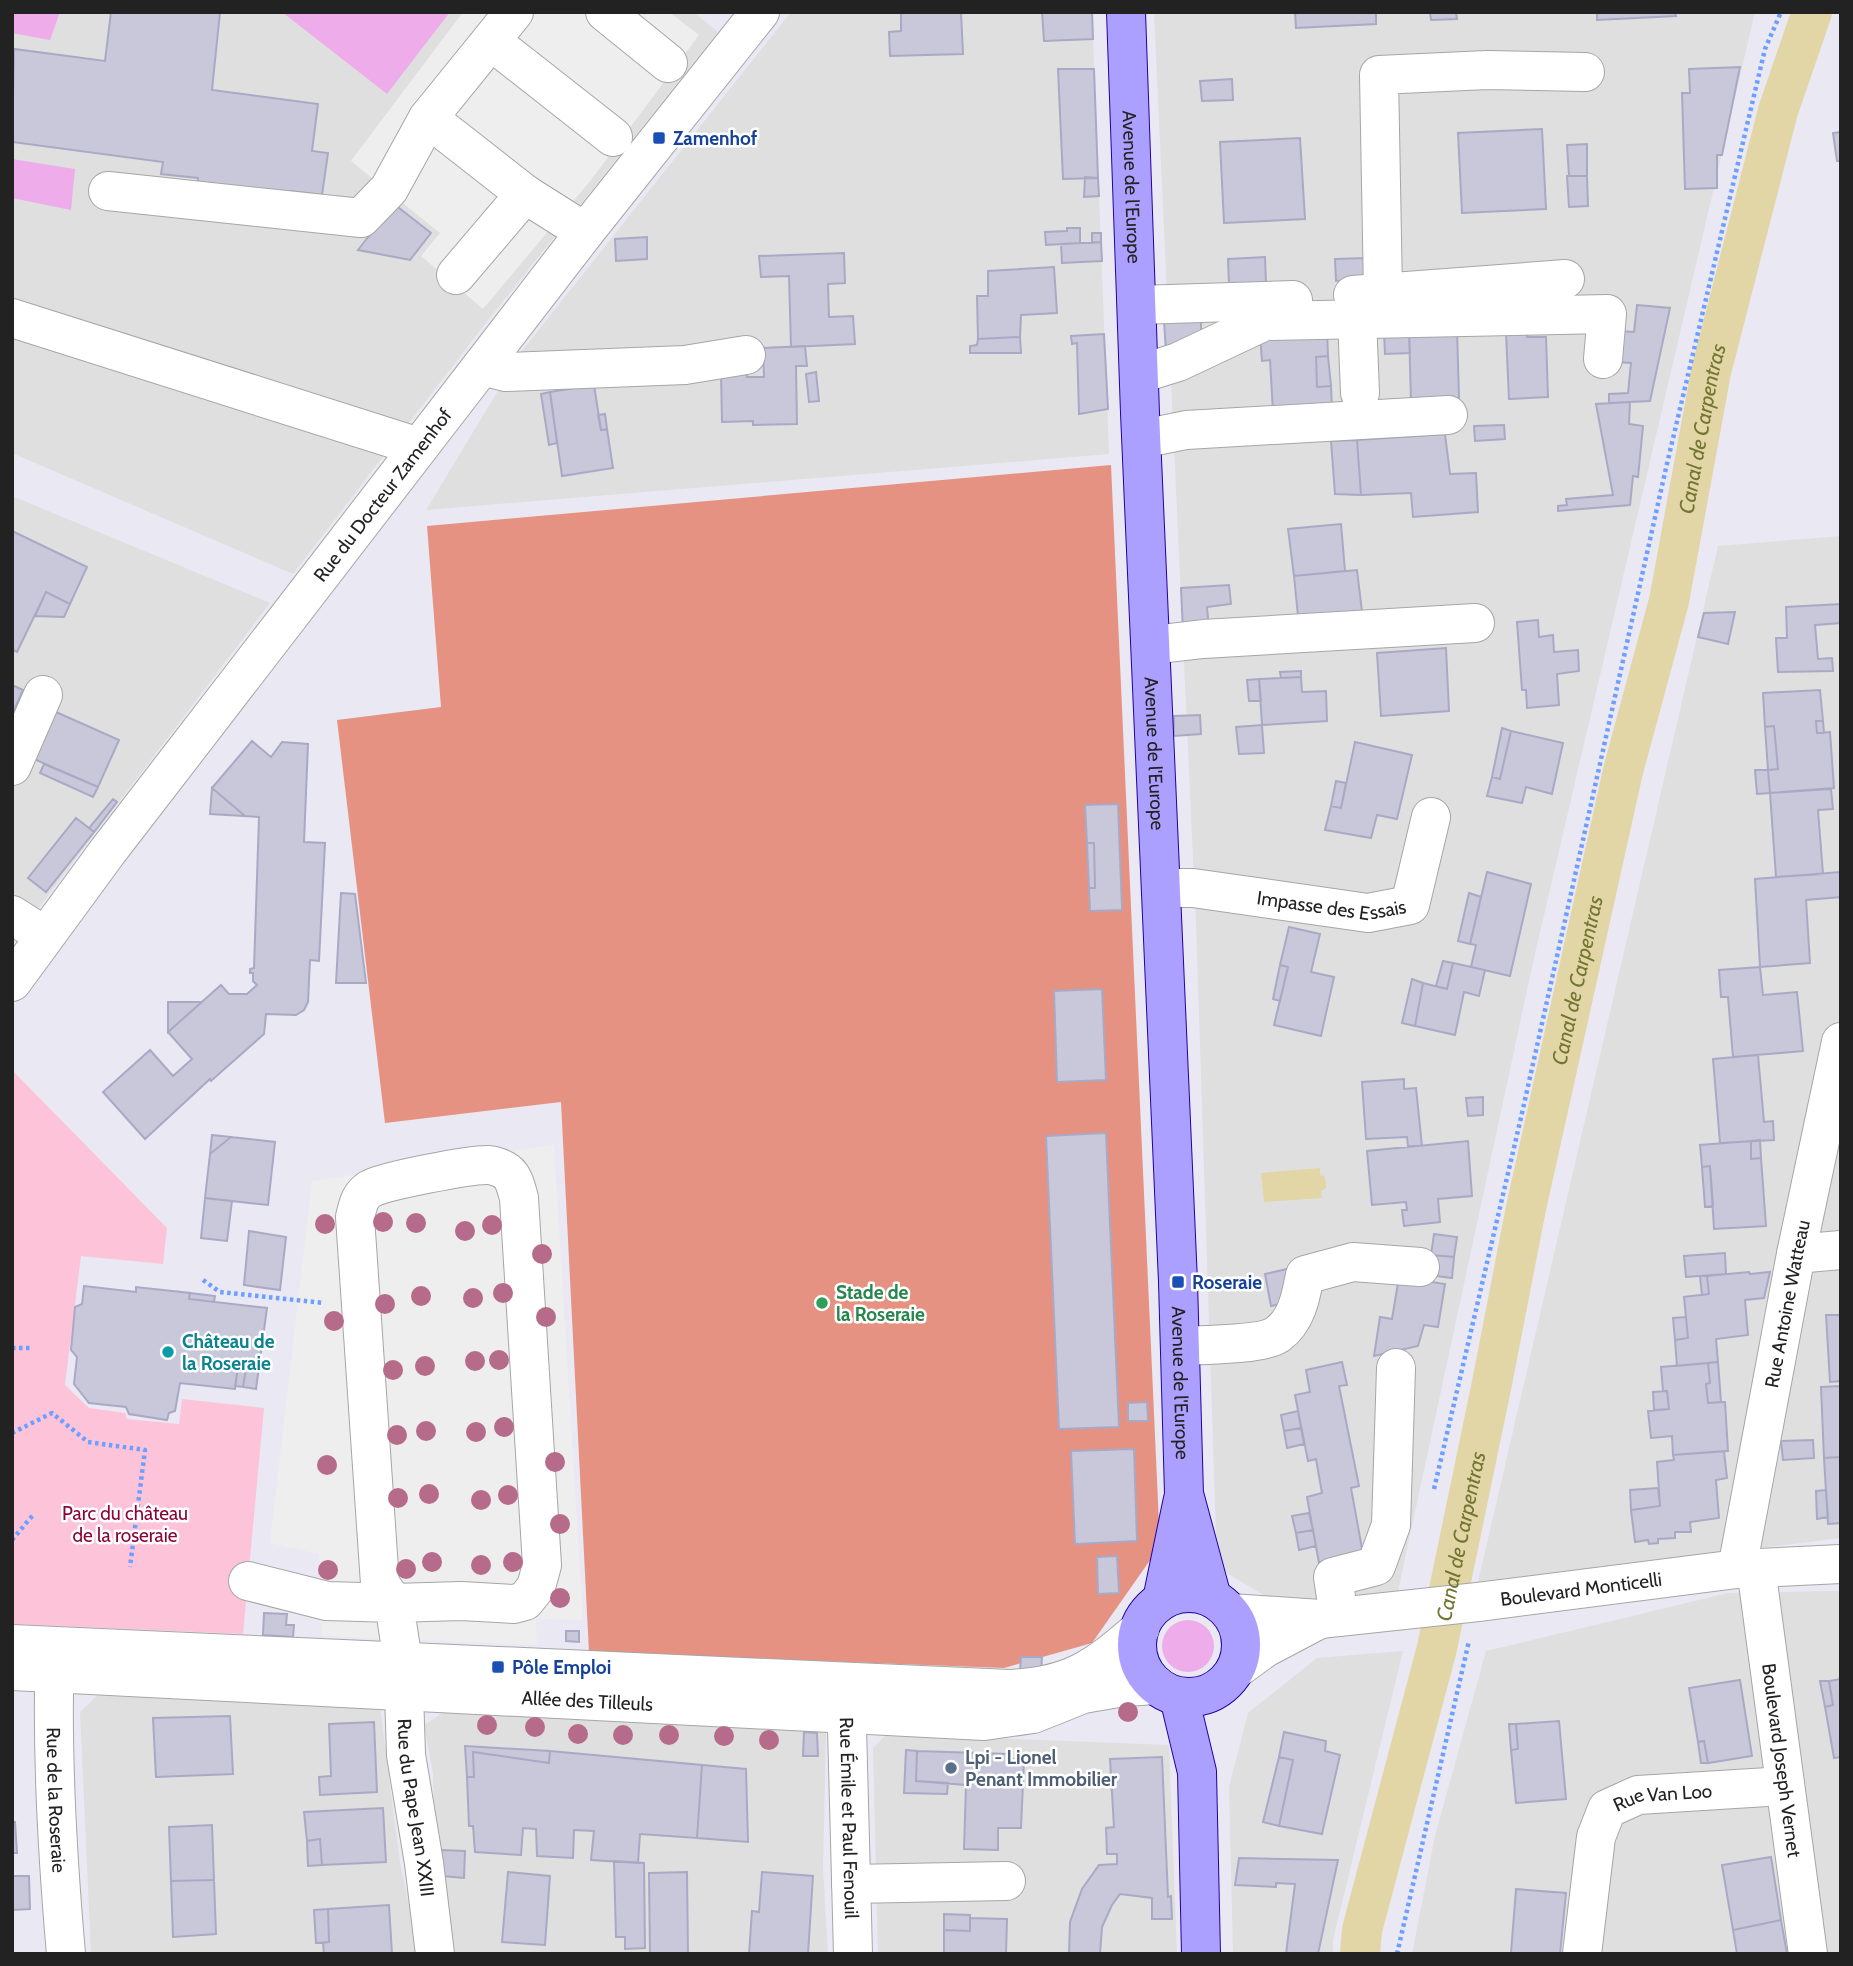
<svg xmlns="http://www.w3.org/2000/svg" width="1853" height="1966" font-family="Cabin,sans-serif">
<rect width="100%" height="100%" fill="#eae8f2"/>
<path fill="#dfdfe0" d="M12 12H693L718 32 485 324 293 574 12 453Z
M791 12H1092L1109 454 426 510 522 351Z
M1154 12H1755L1534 958 1398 1591 1288 1610 1217 1567 1196 923Z
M12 496 270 603 12 943Z
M1841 536V1538L1478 1582 1718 546Z
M1841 1591V1954H1412L1435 1836 1486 1651 1728 1593Z
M1403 1651 1333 1940V1954H1233L1229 1787 1248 1713 1317 1658Z
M99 1694 380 1707 400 1863 419 1954H91L80 1712Z
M444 1712 820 1726 826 1733 823 1868 828 1954H452L434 1843 433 1773 424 1725Z
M887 1734 1169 1745 1177 1954H878L873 1748Z"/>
<path fill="#efaceb" d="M12 12H60L50 40 12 33Z
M282 12H450L387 94Z
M12 159 75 169 71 210 12 198Z
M1162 1646a26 26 0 1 1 52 0a26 26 0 1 1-52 0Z"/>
<path fill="#fdc4d9" d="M12 1070 167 1228 163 1264 81 1256 65 1385 89 1408 125 1413 127 1419 179 1424 182 1399 264 1408 243 1634 12 1624Z"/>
<path fill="#e59282" d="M1111 465 1160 1546 1092 1643 1004 1668 589 1652 561 1102 385 1123 337 720 441 707 427 526Z"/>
<path fill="#eee" d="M463 12H669L699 35 591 180 483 309 421 256 440 233 351 161Z
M554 1145 583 1620 536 1619 537 1645 322 1636 319 1554 270 1543 312 1181Z"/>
<path fill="#e2d5a6" d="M1320 1168V1175L1325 1177 1326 1188 1321 1191 1322 1198 1264 1202 1261 1173Z"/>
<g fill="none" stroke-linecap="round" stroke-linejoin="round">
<path stroke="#e2d5a6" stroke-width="40" id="s1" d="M1360 1954 1362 1930 1437 1648 1492 1383 1526 1208 1623 771 1669 601 1711 372 1778 111 1812 12"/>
</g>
<path fill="#c8c8da" stroke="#a9a9c5" stroke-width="2" d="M111 12H220L212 90 318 104 312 151 328 153 322 195 291 191 289 202 197 190 198 178 161 174 163 162 12 142 14 49 105 61Z
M901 12H961L963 54 890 56 889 32 901 31Z
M1042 12H1092L1093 39 1044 41Z
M1295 12H1376V24L1296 28Z
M1430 12H1456L1457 19 1431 20Z
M1597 12H1675L1676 16 1597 20Z
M1740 67 1722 155H1717V188L1685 189 1682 93H1690L1689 69Z
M1058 69H1094L1098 178 1063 179Z
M1232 79 1233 100 1202 101 1200 81Z
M1542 129 1546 209 1462 213 1458 133Z
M1841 132V161H1837L1833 133Z
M1300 138 1305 219 1224 223 1220 142Z
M1587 144V176H1569L1567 145Z
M1567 176H1587L1588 206 1569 207Z
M1085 177 1098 178 1099 196 1084 197Z
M394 204 431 233 410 260 358 250Z
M1067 228H1080V243L1046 245 1045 232 1067 231Z
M1092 233H1101V242L1092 243Z
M647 237V259L616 261 615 239Z
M1101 242 1102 261 1062 263 1061 244Z
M844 253 845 283 828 284 829 317 853 316 855 344 791 347 789 276 761 277 759 256Z
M1265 257 1266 283 1229 285 1228 259Z
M1367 258 1368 279 1336 281 1335 259Z
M1054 267 1057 313 1021 315 1020 337 978 339 977 296H988V271Z
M1637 305 1670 308 1650 401 1609 403V394L1628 393 1631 363 1617 362 1620 331 1634 332Z
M1201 318V336L1166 353 1164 320Z
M1457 329 1459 398 1411 401 1409 331Z
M1327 331 1328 356 1316 357 1317 387 1331 386 1332 409 1273 412 1270 360 1262 361 1260 335Z
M1409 331 1410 353 1385 354 1384 332Z
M1527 332V337H1546L1548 397 1509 399 1506 333Z
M1104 334 1108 409 1079 414 1077 343 1072 344 1071 336Z
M1020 337 1021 353H970V346L977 345 978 339Z
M805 346 807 366H796L797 424 753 425V421L722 422 721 372 746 371 747 377H764L763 348Z
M1328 356 1331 386 1317 387 1316 357Z
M816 372 819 401 809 402 806 374Z
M594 385 601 430 607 429 613 468 562 476 550 392Z
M550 392 557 443 549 445 541 394Z
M1630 402 1629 424 1643 426 1638 477 1633 476 1630 505 1558 511V506L1567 505 1566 499 1613 495 1596 404Z
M605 414 607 429 601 430 598 415Z
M1504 425 1505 439 1475 441 1474 426Z
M1445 434 1450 474 1476 473 1478 512 1413 517 1411 493 1361 495 1357 440Z
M1357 440 1361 495 1335 494 1331 441Z
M1341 524 1345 571 1294 576 1288 529Z
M12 531 87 567 70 604 46 592 17 652 12 649Z
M1357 570 1363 620 1299 626 1294 576Z
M1229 585 1231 604 1207 607 1209 629 1183 632 1181 588Z
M46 592 70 604 64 617 35 616Z
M1841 604V623L1815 625 1818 659 1832 658 1833 671 1778 672 1776 638H1787L1786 607Z
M1735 612 1728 644 1698 637 1704 613Z
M1538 620 1539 637 1553 635 1554 652 1578 650 1579 671 1557 674 1559 705 1527 708 1526 690H1522L1517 622Z
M1446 648 1449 711 1381 716 1377 653Z
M1301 671V677L1281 678 1280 672Z
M1301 677 1302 692 1326 691 1327 721 1262 725 1259 679Z
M1259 679 1261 701H1249L1247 680Z
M12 685 23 690 12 715Z
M1820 690 1823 721H1816L1817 733 1830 732 1834 788 1770 793 1768 770 1778 769 1774 726 1765 727 1763 693Z
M56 712 119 740 98 787 34 759Z
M1200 715 1201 734 1174 736V716Z
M1816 721H1823L1824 733H1817Z
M1262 725 1264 753 1239 754 1236 727Z
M1774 726 1778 769 1768 770 1765 727Z
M1502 728 1511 731 1500 779 1492 777Z
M1511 731 1563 743 1552 794 1526 787 1522 803 1487 796 1492 777 1500 779Z
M252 741 271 757 282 742 308 744 304 842 325 843 319 961 310 960 308 1002 304 1010 296 1015 266 1014 264 1034 211 1081 210 1079 145 1139 103 1092 150 1050 173 1076 192 1059 168 1032 221 985 229 994H247L257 985 253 981V973H250V969L254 968 259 817 245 816 212 788Z
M1355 742 1412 755 1397 819 1377 815 1371 838 1325 830 1331 806 1341 808Z
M44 764 98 787 93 797 40 773Z
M1755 770H1768L1770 793 1757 794Z
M1336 781 1346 783 1341 808 1331 806Z
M212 788 245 816 210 814Z
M1831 789 1833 809 1818 810 1823 874 1776 877 1770 793Z
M113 799 117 802 94 832 89 828Z
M1118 804 1122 910 1090 911 1089 888H1095L1094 843H1087L1085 805Z
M76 818 94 832 46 892 28 878Z
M1087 843H1094L1095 888H1089Z
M1487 872 1531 884 1510 976 1471 967 1476 945 1470 944Z
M1840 872 1841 897 1806 900 1810 963 1760 967 1755 879Z
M341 893 355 894 366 983H336Z
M1469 893 1481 897 1470 944 1458 941Z
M1289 927 1320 934 1311 972 1334 977 1321 1036 1274 1025 1288 967 1280 965Z
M1443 961 1453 963 1447 989 1436 986Z
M1453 963 1485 970 1479 996 1464 992 1455 1035 1415 1026 1423 983 1447 989Z
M1280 965 1288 967 1280 1001 1273 999Z
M1760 967 1763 995 1797 992 1803 1051 1733 1057 1728 997H1721L1719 970Z
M1412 979 1423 983 1415 1026 1402 1023Z
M1102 989 1106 1080 1057 1082 1054 991Z
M168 1002H202L168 1032Z
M1758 1055 1764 1122 1773 1121 1774 1140 1720 1143 1713 1059Z
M1404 1079V1089L1416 1088 1422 1146H1408L1407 1137 1366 1139 1362 1082Z
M1483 1097V1115L1468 1116 1466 1098Z
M1106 1133 1119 1427 1059 1429 1046 1136Z
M212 1135 231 1137 210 1154Z
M231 1137 275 1142 268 1205 205 1198 210 1154Z
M1760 1140 1761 1158 1751 1159V1141Z
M1468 1141 1472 1196 1438 1199 1440 1222 1404 1226 1402 1210H1407L1406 1202 1372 1205 1367 1151Z
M1751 1141V1159L1761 1158 1766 1226 1714 1229 1710 1166 1702 1167 1700 1145Z
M1710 1166 1713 1206 1705 1207 1702 1167Z
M205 1198 232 1201 227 1241 201 1238Z
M249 1231 286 1237 280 1290 244 1285Z
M1434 1234 1457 1237 1454 1257 1431 1255Z
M1725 1253 1726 1274 1686 1277 1684 1256Z
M1431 1255 1454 1257 1452 1278 1429 1275Z
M1287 1269 1294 1301 1271 1306 1265 1274Z
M1749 1272 1750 1274 1770 1272 1764 1298 1745 1300 1748 1335 1716 1339 1718 1362 1677 1366 1675 1340 1688 1338 1684 1297 1709 1294 1707 1276Z
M1700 1276H1707L1709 1294 1702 1295Z
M1399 1277 1445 1284 1438 1327 1424 1325 1418 1346 1374 1356 1380 1317 1392 1319Z
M84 1286 136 1292V1287L190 1293 189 1299 267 1308 256 1389 243 1387 246 1368 238 1367 235 1389 180 1383 175 1411 169 1413 167 1420 129 1414 126 1407 89 1403 74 1384 77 1357 71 1350 75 1307 82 1304Z
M190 1293 215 1296 214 1302 189 1299Z
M1826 1315H1841V1381L1830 1382Z
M1686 1317 1688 1338 1675 1340 1673 1318Z
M1342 1362 1347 1385 1339 1386 1359 1486 1351 1488 1363 1554 1319 1563 1307 1497 1322 1493 1316 1459 1308 1461 1295 1395 1310 1392 1306 1370Z
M1718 1362 1721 1402 1708 1403 1706 1384 1710 1383 1708 1363Z
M1708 1363 1710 1383 1706 1384 1708 1403 1725 1402 1728 1451 1673 1455 1672 1436 1651 1438 1648 1411 1669 1409 1667 1391H1663L1661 1367Z
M238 1367 246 1368 243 1387 235 1386Z
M1841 1386V1457L1824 1458 1821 1387Z
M1667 1391 1669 1409 1654 1410 1653 1392Z
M1147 1402 1148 1421H1128V1403Z
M1298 1411 1301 1428 1284 1431 1281 1415Z
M1301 1428 1304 1444 1287 1448 1284 1431Z
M1813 1440 1814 1458 1783 1460 1781 1441Z
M1134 1449 1137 1541 1075 1544 1071 1451Z
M1724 1451 1727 1478 1716 1480 1719 1518 1690 1522 1691 1532H1675V1538L1658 1539V1543L1649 1544 1648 1540 1635 1542 1631 1510 1660 1506 1657 1462 1674 1460 1673 1455Z
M1841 1457V1523L1828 1524 1824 1458Z
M1658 1488 1660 1506 1631 1510 1630 1490Z
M1826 1490 1828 1517 1817 1519 1816 1491Z
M1309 1513 1313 1530 1296 1533 1292 1516Z
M1313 1530 1316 1546 1299 1550 1296 1533Z
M1117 1556 1119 1593 1098 1594 1097 1557Z
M264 1613 287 1614 286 1625H294L293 1637 263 1635Z
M566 1631H579V1642L566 1641Z
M1021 1657H1042L1041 1673 1020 1672Z
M1841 1679V1757L1834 1758 1825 1707 1833 1705 1829 1681Z
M1740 1680 1752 1756 1708 1763 1704 1741 1698 1742 1689 1688Z
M1820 1681H1829L1833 1705 1825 1707Z
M230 1716 233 1774 156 1777 153 1718Z
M1559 1721 1566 1799 1516 1803 1511 1750 1518 1749 1516 1724Z
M374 1722 377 1792 320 1795 319 1777 331 1776 329 1724Z
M1509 1724H1516L1518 1749 1511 1750Z
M804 1732 817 1733 818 1756H803Z
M1284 1732 1326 1741 1325 1751 1340 1755 1322 1834 1279 1826 1293 1760 1279 1757Z
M1704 1741 1708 1763H1701L1698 1742Z
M465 1746 550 1751 549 1763 473 1752 474 1777H467Z
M906 1750 917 1751 916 1781 948 1783 947 1794 904 1793Z
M550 1751 702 1765 697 1838 640 1834 638 1863 591 1860 594 1831 574 1830 573 1858 537 1856 536 1829 523 1828 521 1855 475 1852 473 1826H469L467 1777H474L473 1752 549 1763Z
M917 1751 1008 1754V1759L1024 1760 1021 1828H998V1850L964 1849 966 1785 916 1781Z
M1162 1757 1168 1897 1171 1896 1172 1919H1152V1898L1120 1894 1112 1905 1102 1927 1100 1954H1069L1070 1922 1082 1889 1099 1865 1117 1864V1854H1107L1106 1828 1114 1827 1110 1759Z
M1279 1757 1293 1760 1279 1826 1263 1822Z
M702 1765 746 1769 748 1842 697 1838Z
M383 1808 386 1862 322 1865 320 1839 307 1841 304 1812Z
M12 1822H15L17 1853H12Z
M212 1825 214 1880 171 1881 169 1827Z
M320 1839 322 1865 308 1866 307 1841Z
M441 1850 465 1851 464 1878 442 1876Z
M1771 1857 1781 1920 1733 1930 1722 1865Z
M1239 1858 1338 1860 1318 1954H1286L1295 1884 1276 1883V1887L1235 1885Z
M614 1861 644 1863 645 1948 625 1949V1937H616Z
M508 1872 550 1876 545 1945 502 1942Z
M687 1872 688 1954H650L649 1873Z
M762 1872 813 1876 808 1954H749L752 1911 759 1912Z
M12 1876H29L30 1909 12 1910Z
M214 1880 216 1934 173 1937 171 1881Z
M1516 1889 1566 1893 1560 1954 1511 1953Z
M389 1905 392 1954H324L323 1943 329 1942 328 1909Z
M328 1909 329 1942 316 1943 314 1910Z
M944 1914 970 1915V1931L944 1930Z
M970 1918 1007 1919 1006 1954H944V1930L970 1931Z
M1781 1920 1787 1954H1737L1733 1930Z"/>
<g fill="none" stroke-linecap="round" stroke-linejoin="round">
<g stroke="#a6a6a6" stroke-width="40">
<g id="minor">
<path d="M514 12 428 118 525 194 585 232"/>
<path d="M605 12 668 63"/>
<path d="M491 41 613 137"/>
<path d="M108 191 361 218 389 189 428 118"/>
<path d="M456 275 525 194"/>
<path d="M1383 292 1379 75 1487 70 1585 72"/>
<path d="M1353 295 1565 279"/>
<path d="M1138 305 1293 300"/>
<path d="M12 318 419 447"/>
<path d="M1357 318 1360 393"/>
<path d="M482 366 506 372 685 365 746 355"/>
<path d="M1140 374 1178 362 1265 321 1607 314 1603 359"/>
<path d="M1142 439 1186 430 1448 415"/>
<path d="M1152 645 1203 639 1475 623"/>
<path d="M12 766 43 695"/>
<path id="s2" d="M1161 888H1193L1368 913 1410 905 1431 817"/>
<path d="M12 915 45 936"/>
<path id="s3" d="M12 982 108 851 585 232 760 12"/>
<path d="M1796 1254 1841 1250"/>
<path d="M1180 1346C1201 1345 1264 1345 1278 1334 1297 1320 1301 1296 1305 1275L1353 1262 1420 1267"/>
<path id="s4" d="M1756 1568 1808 1954"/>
<path id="s5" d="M1737 1569 1796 1254 1841 1042"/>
<path id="s6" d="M248 1581 327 1601 394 1603 461 1601 514 1604 525 1601 536 1587 542 1565 519 1198C516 1188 514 1175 504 1170 501 1168 492 1165 489 1165 472 1164 384 1181 370 1189 359 1196 358 1206 355 1217L380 1584 394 1603 403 1662 406 1755 424 1863 435 1954"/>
<path id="s7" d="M1231 1613 1320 1619 1478 1602 1737 1569 1841 1564"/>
<path d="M1339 1617 1333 1577 1376 1566 1391 1525 1396 1368"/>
<path d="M12 1644 1009 1689C1071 1686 1094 1669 1140 1629"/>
<path id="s8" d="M55 1648C51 1750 57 1852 66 1954"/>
<path d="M1236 1669 1265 1648 1320 1619"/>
<path id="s9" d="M12 1671 984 1721 1033 1714 1083 1694 1124 1687 1156 1685"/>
<path id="s10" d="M846 1690 853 1954"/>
<path d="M851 1884 1006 1881"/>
<path id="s11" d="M1582 1954 1596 1837 1607 1809 1638 1795 1785 1786"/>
</g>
</g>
<g stroke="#23009f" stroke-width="40">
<g id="major">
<path id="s12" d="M1126 12 1140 413 1178 1282 1184 1494 1212 1598"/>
<circle cx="1189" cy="1645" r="52"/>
<path d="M1162 1600 1183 1499"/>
<path d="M1179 1697 1197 1772 1201 1954"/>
</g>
</g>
<path stroke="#6c9fff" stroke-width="4.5" stroke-dasharray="3.5 3.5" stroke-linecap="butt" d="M203 1280 220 1292 324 1303
M12 1348H33
M12 1433 52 1413 88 1442 145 1450 130 1567
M1434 1489 1520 1122 1666 468 1765 49 1781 12
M12 1540 33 1515
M1397 1954 1469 1641"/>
<use href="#minor" stroke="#fff" stroke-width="38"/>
<use href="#major" stroke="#aba0ff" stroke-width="38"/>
</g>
<g fill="#b66b8b">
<circle cx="383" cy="1222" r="10"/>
<circle cx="416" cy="1223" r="10"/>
<circle cx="325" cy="1224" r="10"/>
<circle cx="492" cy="1225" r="10"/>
<circle cx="465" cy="1231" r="10"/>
<circle cx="542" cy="1254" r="10"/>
<circle cx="503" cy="1293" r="10"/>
<circle cx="421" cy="1296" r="10"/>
<circle cx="473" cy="1298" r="10"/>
<circle cx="385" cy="1304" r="10"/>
<circle cx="546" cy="1317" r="10"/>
<circle cx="334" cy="1321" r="10"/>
<circle cx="499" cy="1360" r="10"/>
<circle cx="475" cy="1361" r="10"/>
<circle cx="425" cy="1366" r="10"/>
<circle cx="393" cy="1370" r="10"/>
<circle cx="504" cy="1427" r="10"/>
<circle cx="426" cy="1431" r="10"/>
<circle cx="476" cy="1432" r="10"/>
<circle cx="397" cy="1435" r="10"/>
<circle cx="555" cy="1462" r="10"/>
<circle cx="327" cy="1465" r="10"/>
<circle cx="429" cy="1494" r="10"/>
<circle cx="508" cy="1495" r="10"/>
<circle cx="398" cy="1498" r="10"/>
<circle cx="481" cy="1500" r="10"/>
<circle cx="560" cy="1524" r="10"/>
<circle cx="432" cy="1562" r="10"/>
<circle cx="513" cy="1562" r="10"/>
<circle cx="481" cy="1565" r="10"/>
<circle cx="406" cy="1569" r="10"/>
<circle cx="328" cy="1570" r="10"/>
<circle cx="560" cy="1598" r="10"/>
<circle cx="1128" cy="1712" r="10"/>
<circle cx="487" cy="1725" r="10"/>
<circle cx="535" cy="1727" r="10"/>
<circle cx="578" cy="1734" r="10"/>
<circle cx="623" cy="1735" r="10"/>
<circle cx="669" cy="1735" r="10"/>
<circle cx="724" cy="1736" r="10"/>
<circle cx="769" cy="1740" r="10"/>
</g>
<g fill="#1a4fb4" stroke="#fff" stroke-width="2.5">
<rect x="652" y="131" width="14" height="14" rx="3.5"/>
<rect x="1171" y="1275" width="14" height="14" rx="3.5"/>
<rect x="491" y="1660" width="14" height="14" rx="3.5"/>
</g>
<circle fill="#2e9e5b" stroke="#fff" stroke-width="2.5" cx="822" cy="1303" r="7"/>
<circle fill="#0f9aa8" stroke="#fff" stroke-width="2.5" cx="168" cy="1352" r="7"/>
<circle fill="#5c6f8a" stroke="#fff" stroke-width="2.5" cx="951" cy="1768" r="7"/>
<g text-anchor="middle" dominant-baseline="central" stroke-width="5" stroke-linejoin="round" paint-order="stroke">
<g font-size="19" font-weight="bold" fill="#164399" stroke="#fff" text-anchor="start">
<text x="673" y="138">Zamenhof</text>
<text x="1192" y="1282">Roseraie</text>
<text x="512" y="1667">Pôle Emploi</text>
</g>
<g font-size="19" fill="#222" stroke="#fff">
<text stroke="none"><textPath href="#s12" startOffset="175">Avenue de l'Europe</textPath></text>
<text stroke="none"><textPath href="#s3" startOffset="612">Rue du Docteur Zamenhof</textPath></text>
<text stroke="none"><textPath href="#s12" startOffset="742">Avenue de l'Europe</textPath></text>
<text stroke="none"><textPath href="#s2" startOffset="172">Impasse des Essais</textPath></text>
<text stroke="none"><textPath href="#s5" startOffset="270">Rue Antoine Watteau</textPath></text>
<text stroke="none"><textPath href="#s12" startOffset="1372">Avenue de l'Europe</textPath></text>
<text stroke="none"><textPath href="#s7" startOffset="352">Boulevard Monticelli</textPath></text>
<text stroke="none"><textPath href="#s9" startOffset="576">Allée des Tilleuls</textPath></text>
<text stroke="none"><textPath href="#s4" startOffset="194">Boulevard Joseph Vernet</textPath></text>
<text stroke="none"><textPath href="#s11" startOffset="206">Rue Van Loo</textPath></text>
<text stroke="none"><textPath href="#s8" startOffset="152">Rue de la Roseraie</textPath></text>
<text stroke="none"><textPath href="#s6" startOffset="1489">Rue du Pape Jean XXIII</textPath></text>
<text stroke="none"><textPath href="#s10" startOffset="128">Rue Émile et Paul Fenouil</textPath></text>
</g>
<g font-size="19" font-weight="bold" fill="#27864d" stroke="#fff" text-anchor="start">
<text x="836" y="1292">Stade de<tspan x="836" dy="22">la Roseraie</tspan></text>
</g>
<g font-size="19" font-weight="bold" fill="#0d838f" stroke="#fff" text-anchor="start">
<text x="182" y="1341">Château de<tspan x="182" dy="22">la Roseraie</tspan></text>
</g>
<g font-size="19" fill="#8b0536" stroke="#fff">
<text x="125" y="1513">Parc du château<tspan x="125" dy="22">de la roseraie</tspan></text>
</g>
<g font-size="19" font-weight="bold" fill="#4e5e75" stroke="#fff" text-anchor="start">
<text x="965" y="1757">Lpi - Lionel<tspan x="965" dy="22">Penant Immobilier</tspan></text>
</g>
<g font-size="21" font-style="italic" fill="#727631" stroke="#fff">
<text stroke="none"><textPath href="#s1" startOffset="1564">Canal de Carpentras</textPath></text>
<text stroke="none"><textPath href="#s1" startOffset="998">Canal de Carpentras</textPath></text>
<text stroke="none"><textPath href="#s1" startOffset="430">Canal de Carpentras</textPath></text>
</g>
</g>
<rect width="1853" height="1966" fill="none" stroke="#222222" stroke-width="28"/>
</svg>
